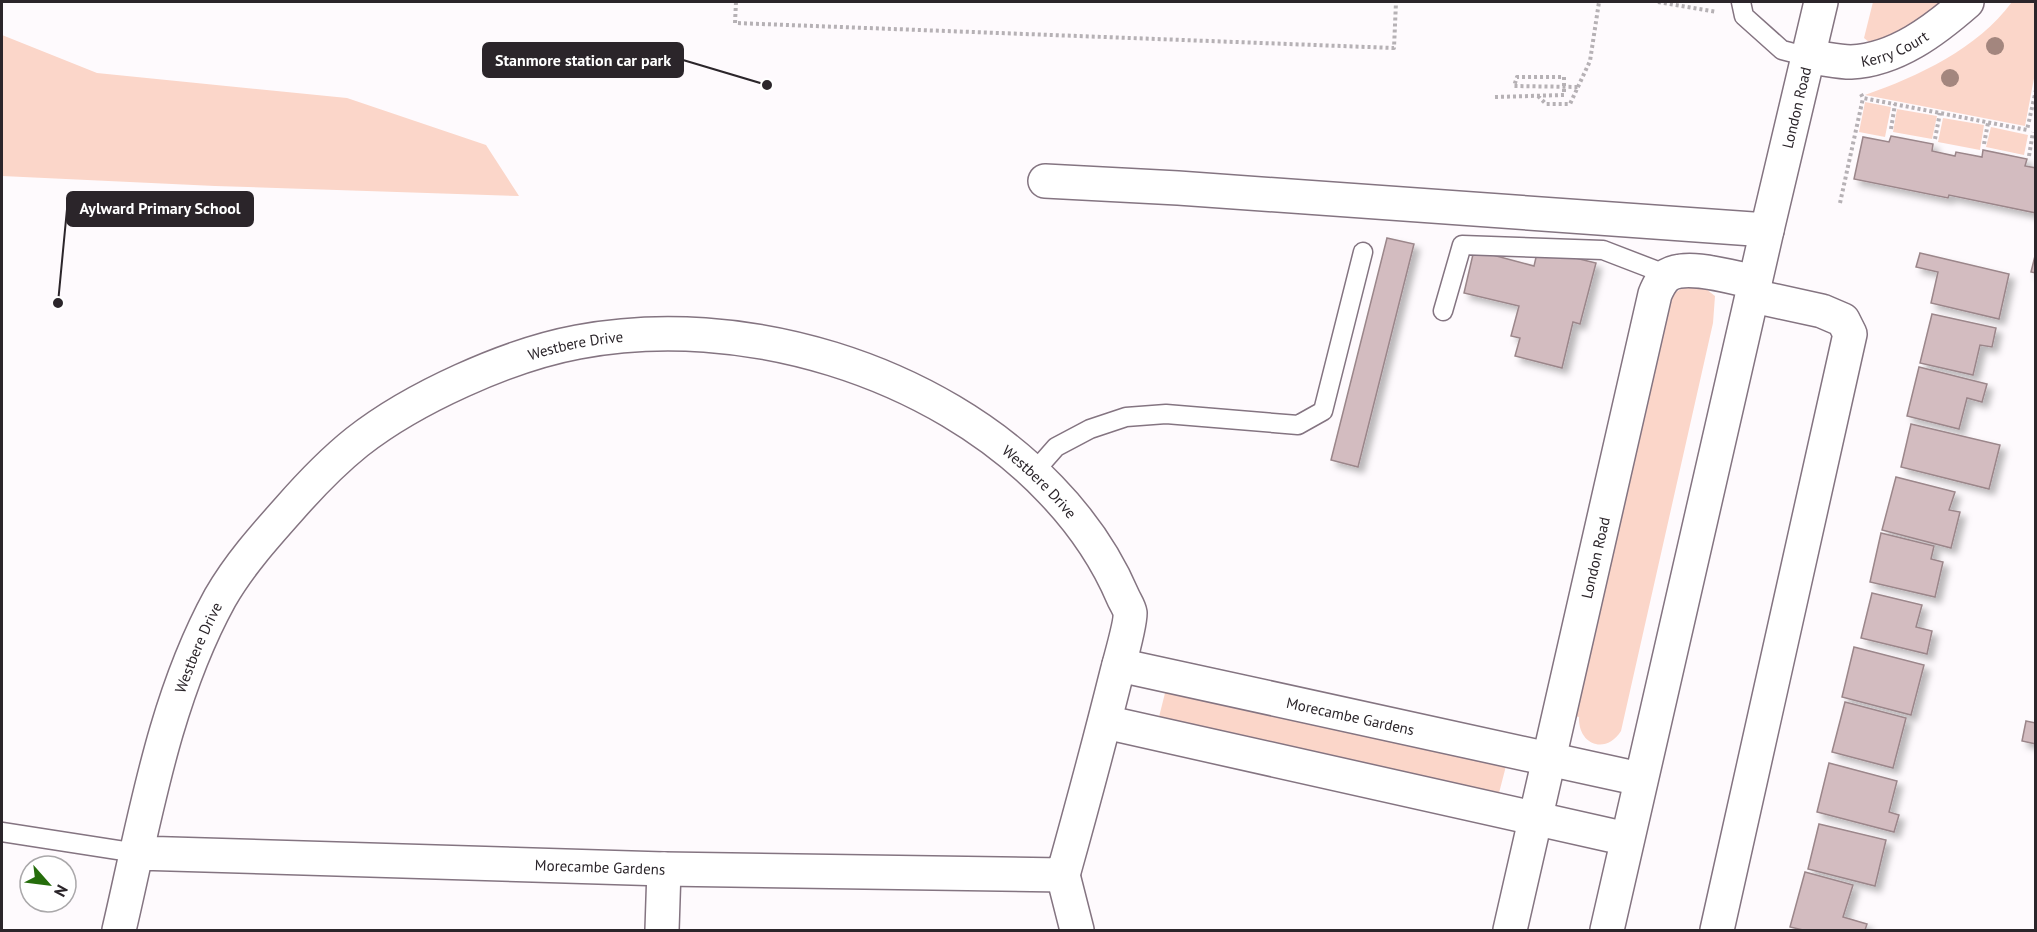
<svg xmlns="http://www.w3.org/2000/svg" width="2037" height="932" font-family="'PT Sans',sans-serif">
<defs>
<filter id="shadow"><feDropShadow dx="5.5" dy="5.5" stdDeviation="3" flood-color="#0004"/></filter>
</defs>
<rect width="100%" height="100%" fill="#fefafd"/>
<path fill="#fbd6c9" d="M1873 2H1945C1922 18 1898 38 1869 42L1864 38Z
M2012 2H2035V73L2025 126 1865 95C1919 76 1977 49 2012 2Z
M2 35 97 73 347 98 486 145 519 196 215 186 2 176Z
M1865 102 1891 107 1885 137 1859 132Z
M1897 109 1937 116 1932 139 1893 132Z
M1943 118 1984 125 1980 150 1938 142Z
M1991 127 2028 135 2024 155 1986 147Z
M1694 286 1706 289 1715 296 1713 323 1621 731C1606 755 1578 745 1579 717L1570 715 1671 295 1681 289Z
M1166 689 1506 766 1499 793 1159 717Z"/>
<path fill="#d3bcc0" stroke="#9b868a" stroke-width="1.5" filter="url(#shadow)" d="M1891 136 1933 144 1932 151 1955 156 1956 152 1982 157 1983 150 2027 159 2025 166 2036 168V213L1949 195 1948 198 1854 179 1863 137 1889 142Z
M1387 238 1414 244 1358 467 1331 460Z
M1538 249 1596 263 1580 324 1573 322 1562 368 1515 356 1520 338 1511 336 1519 306 1464 293 1474 250 1534 266Z
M2036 252V273L2031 272Z
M1920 253 2009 274 1999 319 1931 303 1938 272 1916 267Z
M1932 314 1996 328 1992 347 1980 345 1973 375 1920 363Z
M1919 367 1987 384 1982 402 1967 398 1959 429 1907 416Z
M1911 424 2000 445 1989 489 1901 467Z
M1896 477 1955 492 1949 510 1960 512 1951 548 1882 530Z
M1881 533 1934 546 1931 559 1943 562 1935 597 1870 582Z
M1872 593 1922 605 1916 627 1932 631 1927 654 1861 638Z
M1854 647 1924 665 1911 715 1842 697Z
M1845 702 1906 718 1893 768 1832 752Z
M2026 721 2036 723V744L2022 741Z
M1829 763 1897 781 1889 812 1899 815 1894 832 1817 812Z
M1819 824 1886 840 1875 886 1808 869Z
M1805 872 1853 885 1843 917 1867 924 1865 930H1803L1790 927Z"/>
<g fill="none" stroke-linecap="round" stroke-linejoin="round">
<g stroke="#847481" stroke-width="21">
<path id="service" d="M1741 2 1744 16 1782 50 1809 57
M1443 311 1462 245 1603 250 1668 275
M1034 472 1056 447 1090 429 1126 417 1166 414 1298 425 1323 411 1363 252
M2 832 137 853"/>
</g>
<g stroke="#847481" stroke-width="36">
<g id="minor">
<path id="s1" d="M1809 57C1823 58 1837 62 1851 62 1896 60 1935 30 1967 2"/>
<path d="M1045 181 1178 188 1767 230"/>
<path id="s2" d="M1119 665 1640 779"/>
<path d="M1105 722 1627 839"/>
<path d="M1063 875 1077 930"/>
<path id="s3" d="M119 930C145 819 164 700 220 598 239 565 264 537 289 509 310 485 332 462 357 442 413 398 508 355 578 342 742 311 935 369 1050 489 1081 521 1106 557 1123 597 1125 602 1129 607 1130 613 1131 622 1120 661 1117 672 1100 740 1082 807 1063 875L664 869 137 853"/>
<path d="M662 930 664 869"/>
<path id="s4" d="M1510 930 1655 294C1658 287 1661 280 1668 275 1688 263 1733 278 1755 282"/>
<path d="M1717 930 1850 334 1843 320 1822 311 1753 296"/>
</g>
</g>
<g stroke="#847481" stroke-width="36">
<g id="primary">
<path id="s5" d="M1607 930 1767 230 1821 2"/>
</g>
</g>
<path stroke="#b6b1b5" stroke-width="4" stroke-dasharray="3 3" stroke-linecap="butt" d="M736 2 735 23 1394 48 1396 2
M1658 2 1717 12
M1861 94 1863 98 2027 130 2036 90
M1538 96 1546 104H1570L1590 61 1599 2
M1495 97 1564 95V77H1517L1514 86 1578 87
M1891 129 1895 104
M1935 139 1940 113
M1984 144 1988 123
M2029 156 2033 132
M1840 203 1863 98"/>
<use href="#service" stroke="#fff" stroke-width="18"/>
<use href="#minor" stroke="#fff" stroke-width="33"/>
<use href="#primary" stroke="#fff" stroke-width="33"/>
</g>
<g fill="#a3867e">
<circle cx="1995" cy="46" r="9"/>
<circle cx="1950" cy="78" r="9"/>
</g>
<g text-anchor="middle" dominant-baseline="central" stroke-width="6" stroke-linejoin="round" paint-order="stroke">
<g font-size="15" fill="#2b252a" stroke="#fff">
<text stroke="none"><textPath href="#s1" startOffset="88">Kerry Court</textPath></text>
<text stroke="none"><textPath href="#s5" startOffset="844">London Road</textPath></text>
<text stroke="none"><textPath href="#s3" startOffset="798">Westbere Drive</textPath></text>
<text stroke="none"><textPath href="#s3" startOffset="1302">Westbere Drive</textPath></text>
<text stroke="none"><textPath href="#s4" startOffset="382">London Road</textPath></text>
<text stroke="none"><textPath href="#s3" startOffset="294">Westbere Drive</textPath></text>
<text stroke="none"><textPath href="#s2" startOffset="237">Morecambe Gardens</textPath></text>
<text transform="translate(600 867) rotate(2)">Morecambe Gardens</text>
</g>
</g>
<path fill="none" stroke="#2b252a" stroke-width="2" d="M767 85L683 60M58 303L67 209"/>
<g fill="#2b252a" stroke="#fff" stroke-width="2">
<circle cx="767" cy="85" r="6"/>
<circle cx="58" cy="303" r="6"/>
</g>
<g fill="#2b252a" stroke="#2b252a" stroke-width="2">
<rect x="483" y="43" width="200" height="34" rx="6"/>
<rect x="67" y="192" width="186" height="34" rx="6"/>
</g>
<g font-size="16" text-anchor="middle" font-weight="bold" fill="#fff">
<text x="583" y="66">Stanmore station car park</text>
<text x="160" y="214">Aylward Primary School</text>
</g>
<rect width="2037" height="932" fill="none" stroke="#2b252a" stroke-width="6"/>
<g transform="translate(48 884) rotate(118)"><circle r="28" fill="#ffffff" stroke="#aaa8aa" stroke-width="1.5"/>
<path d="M0-4.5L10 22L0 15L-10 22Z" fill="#256d0b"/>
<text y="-9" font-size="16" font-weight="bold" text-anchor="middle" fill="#2b252a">N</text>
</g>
</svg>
